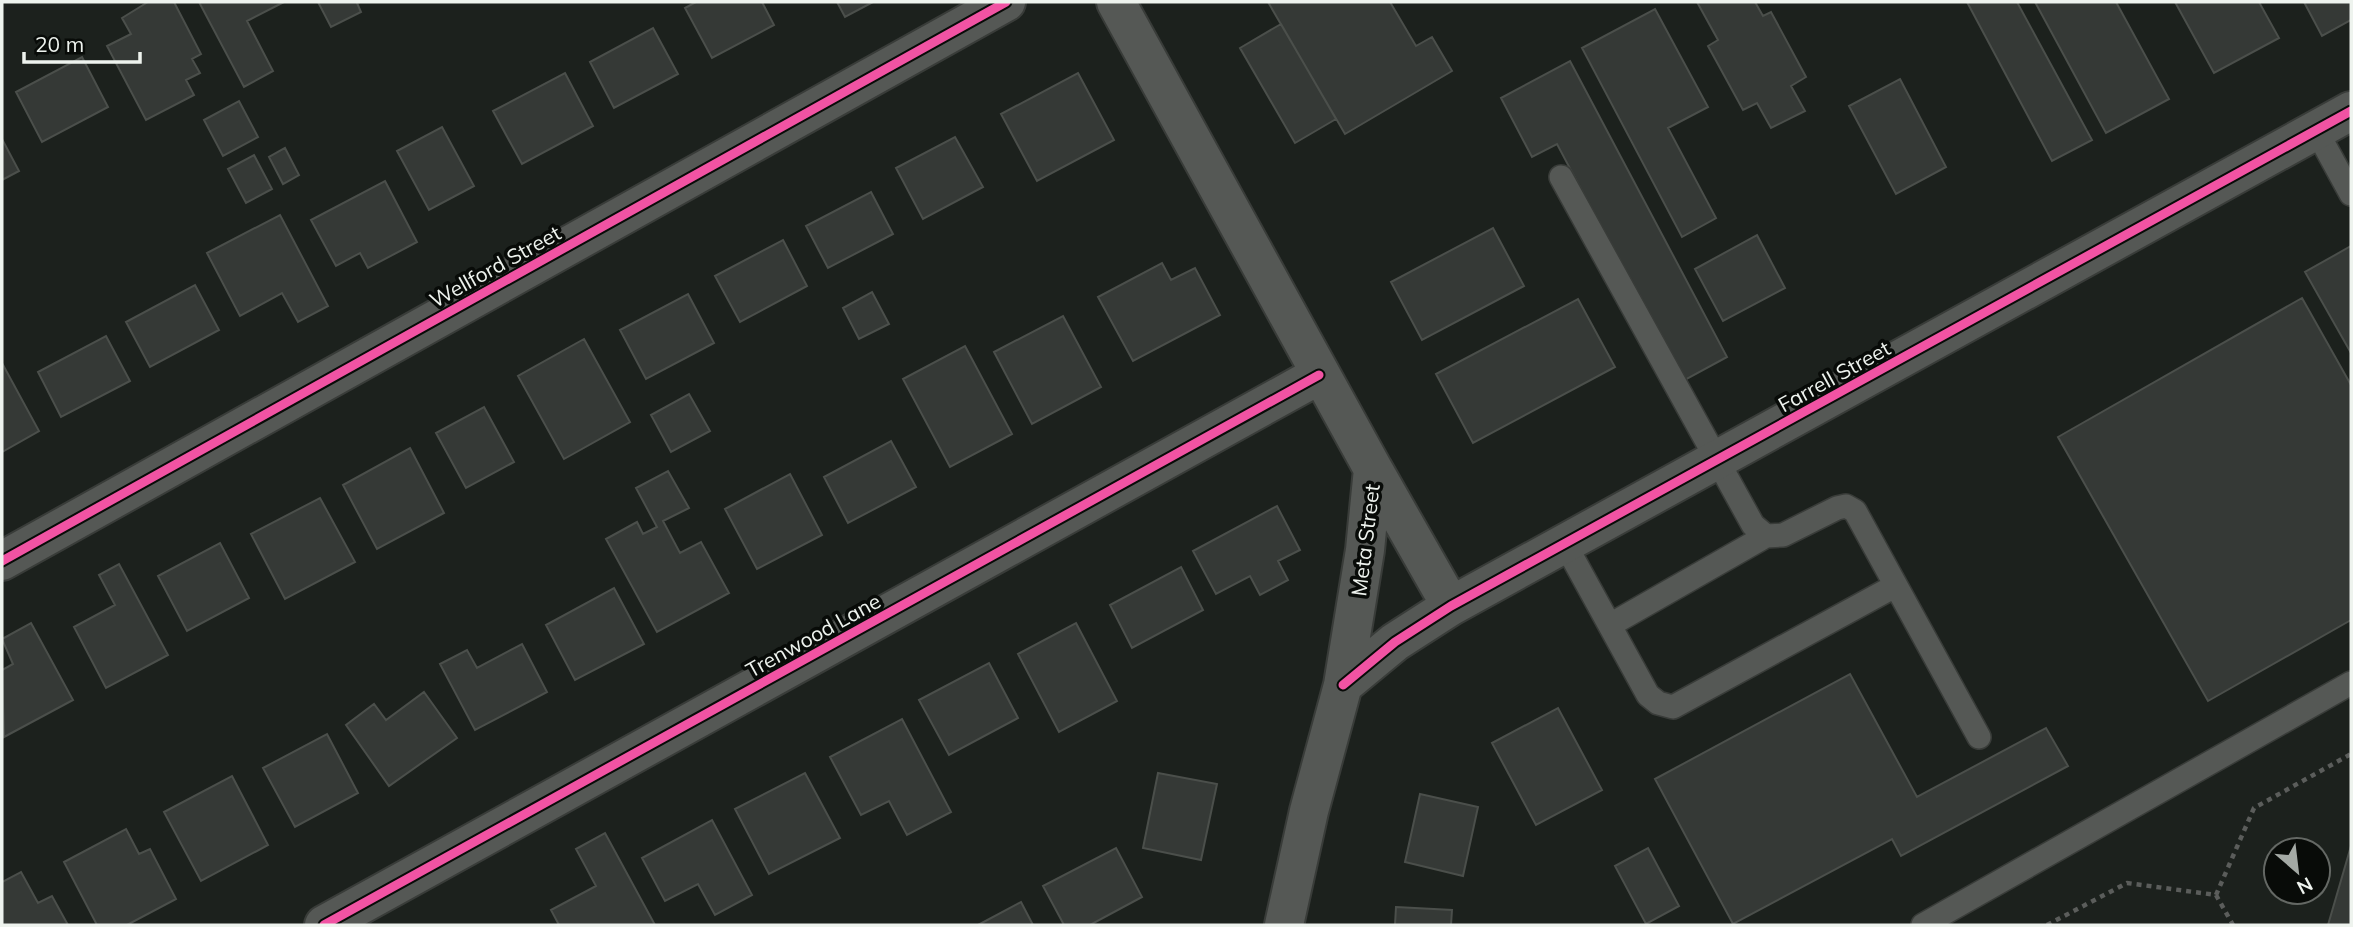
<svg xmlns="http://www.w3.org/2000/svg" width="2353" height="927" font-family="Mulish,sans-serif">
<rect width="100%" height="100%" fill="#1c211d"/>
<path fill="#353936" stroke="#4b4f4b" stroke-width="2" d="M148 2H174L201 54 192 59 200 73 186 80 194 95 146 120 107 46 131 34 122 18Z
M199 2H284L247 21 273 71 244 87Z
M318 2H360L357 3 361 12 331 27Z
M696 2H762L774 25 712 58 685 8Z
M837 2H873L845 17Z
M1268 2H1390L1416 46 1432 37 1452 71 1345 134Z
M1697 2H1755L1763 16 1771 12 1806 77 1791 86 1805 111 1771 128 1757 103 1743 110 1708 46 1718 40Z
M1967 2H2017L2092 140 2052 161Z
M2035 2H2116L2169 99 2106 133Z
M2175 2H2259L2279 38 2214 73Z
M2304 2H2351V20L2322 36Z
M1655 9 1708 107 1668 128 1716 218 1682 237 1582 48Z
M1281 24 1336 119 1295 143 1240 48Z
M653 28 678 74 614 108 590 62Z
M82 57 108 107 42 142 16 92Z
M1570 61 1727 357 1683 381 1557 144 1532 157 1501 98Z
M565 73 593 126 522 164 493 111Z
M1078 73 1114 140 1037 181 1001 114Z
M1900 79 1946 167 1896 194 1849 106Z
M239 101 258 137 223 156 204 120Z
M442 127 474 186 429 210 397 151Z
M955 137 983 187 923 219 896 168Z
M2 139 19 171 2 180Z
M285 148 299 175 283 184 269 157Z
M254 155 272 189 246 203 228 169Z
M385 181 417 242 368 268 360 253 336 266 311 220Z
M871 192 893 234 828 268 806 226Z
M280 215 328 306 298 322 282 293 240 316 207 253Z
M1493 228 1524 286 1422 340 1391 282Z
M1757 235 1785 288 1723 321 1695 269Z
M783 240 807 286 740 322 715 276Z
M2351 246V353L2305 272Z
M1162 263 1171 280 1195 268 1220 315 1133 361 1098 297Z
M195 285 219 330 150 367 126 322Z
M872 292 889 324 859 339 843 308Z
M688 294 714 343 646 379 620 330Z
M2302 298 2351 385V620L2208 701 2058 437Z
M1578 299 1615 367 1473 443 1436 374Z
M1063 316 1101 387 1032 424 994 352Z
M106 336 130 381 61 417 38 372Z
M584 339 630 422 564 459 518 376Z
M965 346 1012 434 950 467 903 379Z
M2 363 39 431 2 452Z
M689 394 710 431 671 452 651 415Z
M484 407 514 462 466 488 436 433Z
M891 441 916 487 848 523 824 477Z
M410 448 444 513 377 549 343 485Z
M668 471 689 508 663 521 680 553 701 542 729 593 657 632 606 539 637 522 643 534 657 527 636 488Z
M790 474 822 535 757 569 725 509Z
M320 498 355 562 285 599 251 534Z
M1277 506 1300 550 1278 561 1288 580 1260 595 1250 576 1216 594 1193 551Z
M220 543 249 598 187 631 158 576Z
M119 564 168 655 106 688 74 627 115 605 99 575Z
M1181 567 1203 610 1132 648 1110 605Z
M614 588 644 644 575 680 546 625Z
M31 623 73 700 4 737 2 670 13 664 2 639Z
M1076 623 1117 701 1059 732 1018 654Z
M522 644 547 692 475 730 440 664 467 650 477 668Z
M989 663 1018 718 949 755 919 700Z
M1850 674 1917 797 2046 728 2068 766 1901 856 1892 839 1733 924 1655 779Z
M424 692 457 738 389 786 346 725 374 704 386 720Z
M1558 708 1602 790 1536 825 1492 743Z
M902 719 951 812 907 835 889 801 861 815 830 757Z
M327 734 358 793 295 827 263 768Z
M805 773 840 838 769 874 735 809Z
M1158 773 1217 784 1201 860 1143 848Z
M232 776 268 845 201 881 164 812Z
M1420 794 1478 807 1463 876 1405 862Z
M712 820 752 895 715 915 698 884 665 901 642 858Z
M126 829 139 854 150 849 176 899 127 925H97L64 862Z
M605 833 655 925H559L551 910 596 886 576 849Z
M2351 846V925H2328Z
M1116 848 1142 897 1090 925H1064L1043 886Z
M1648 848 1679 906 1646 924 1615 866Z
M21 872 38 903 52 896 68 925H2V882Z
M1021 902 1033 925H978Z
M1396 907 1452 910 1451 925H1395Z"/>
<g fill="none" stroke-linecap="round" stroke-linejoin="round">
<g stroke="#393c39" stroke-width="26">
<path id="lane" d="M2316 130 2351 194
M1561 177 1753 525 1766 536 1783 535 1837 508 1846 506 1855 511 1979 737
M1565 544 1648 695 1658 703 1673 707 1895 586
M1610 625 1766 536
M1923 925 2351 683"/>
</g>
<g stroke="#393c39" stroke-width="42">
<path id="street" d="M1116 2 1373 469 1365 550 1343 685 1309 811 1284 925
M1373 469 1451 606
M2 561 1006 2
M1343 685 1395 642 1451 606 2351 111
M324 925 1319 375"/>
</g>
<path stroke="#5b5d5b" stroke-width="4.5" stroke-dasharray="5 5" stroke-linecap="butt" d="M2216 895 2254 808 2351 754
M2216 895 2233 925
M2047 925 2127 883 2216 895"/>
<use href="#lane" stroke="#555855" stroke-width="23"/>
<use href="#street" stroke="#555855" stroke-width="38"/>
<g stroke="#080b08" stroke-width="13">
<path id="cycleway" d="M2 561 1006 2
M1343 685 1395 642 1451 606 2351 111
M324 925 1319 375"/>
</g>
<use href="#cycleway" stroke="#f153a3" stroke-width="9"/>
</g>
<g text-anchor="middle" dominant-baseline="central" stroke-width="7" stroke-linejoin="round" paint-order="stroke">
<g font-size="21" fill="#eef3ee" stroke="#080b08">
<text transform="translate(495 266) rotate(-29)">Wellford Street</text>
<text transform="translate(1834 376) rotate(-29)">Farrell Street</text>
<text transform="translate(1365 540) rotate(-83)">Meta Street</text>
<text transform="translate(813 635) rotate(-29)">Trenwood Lane</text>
</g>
</g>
<rect width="2353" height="927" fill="none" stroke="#eef3ee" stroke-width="7"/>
<g transform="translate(2297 871) rotate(152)"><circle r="33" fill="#080b08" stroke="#646864" stroke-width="2"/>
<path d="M0-5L12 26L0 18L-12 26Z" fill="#a4aaa5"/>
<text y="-10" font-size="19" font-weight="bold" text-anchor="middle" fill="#eef3ee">N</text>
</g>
<path d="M24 52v10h116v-10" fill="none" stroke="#eef3ee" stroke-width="3.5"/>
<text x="35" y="52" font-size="21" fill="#eef3ee" stroke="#080b08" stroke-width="5" paint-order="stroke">20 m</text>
</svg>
